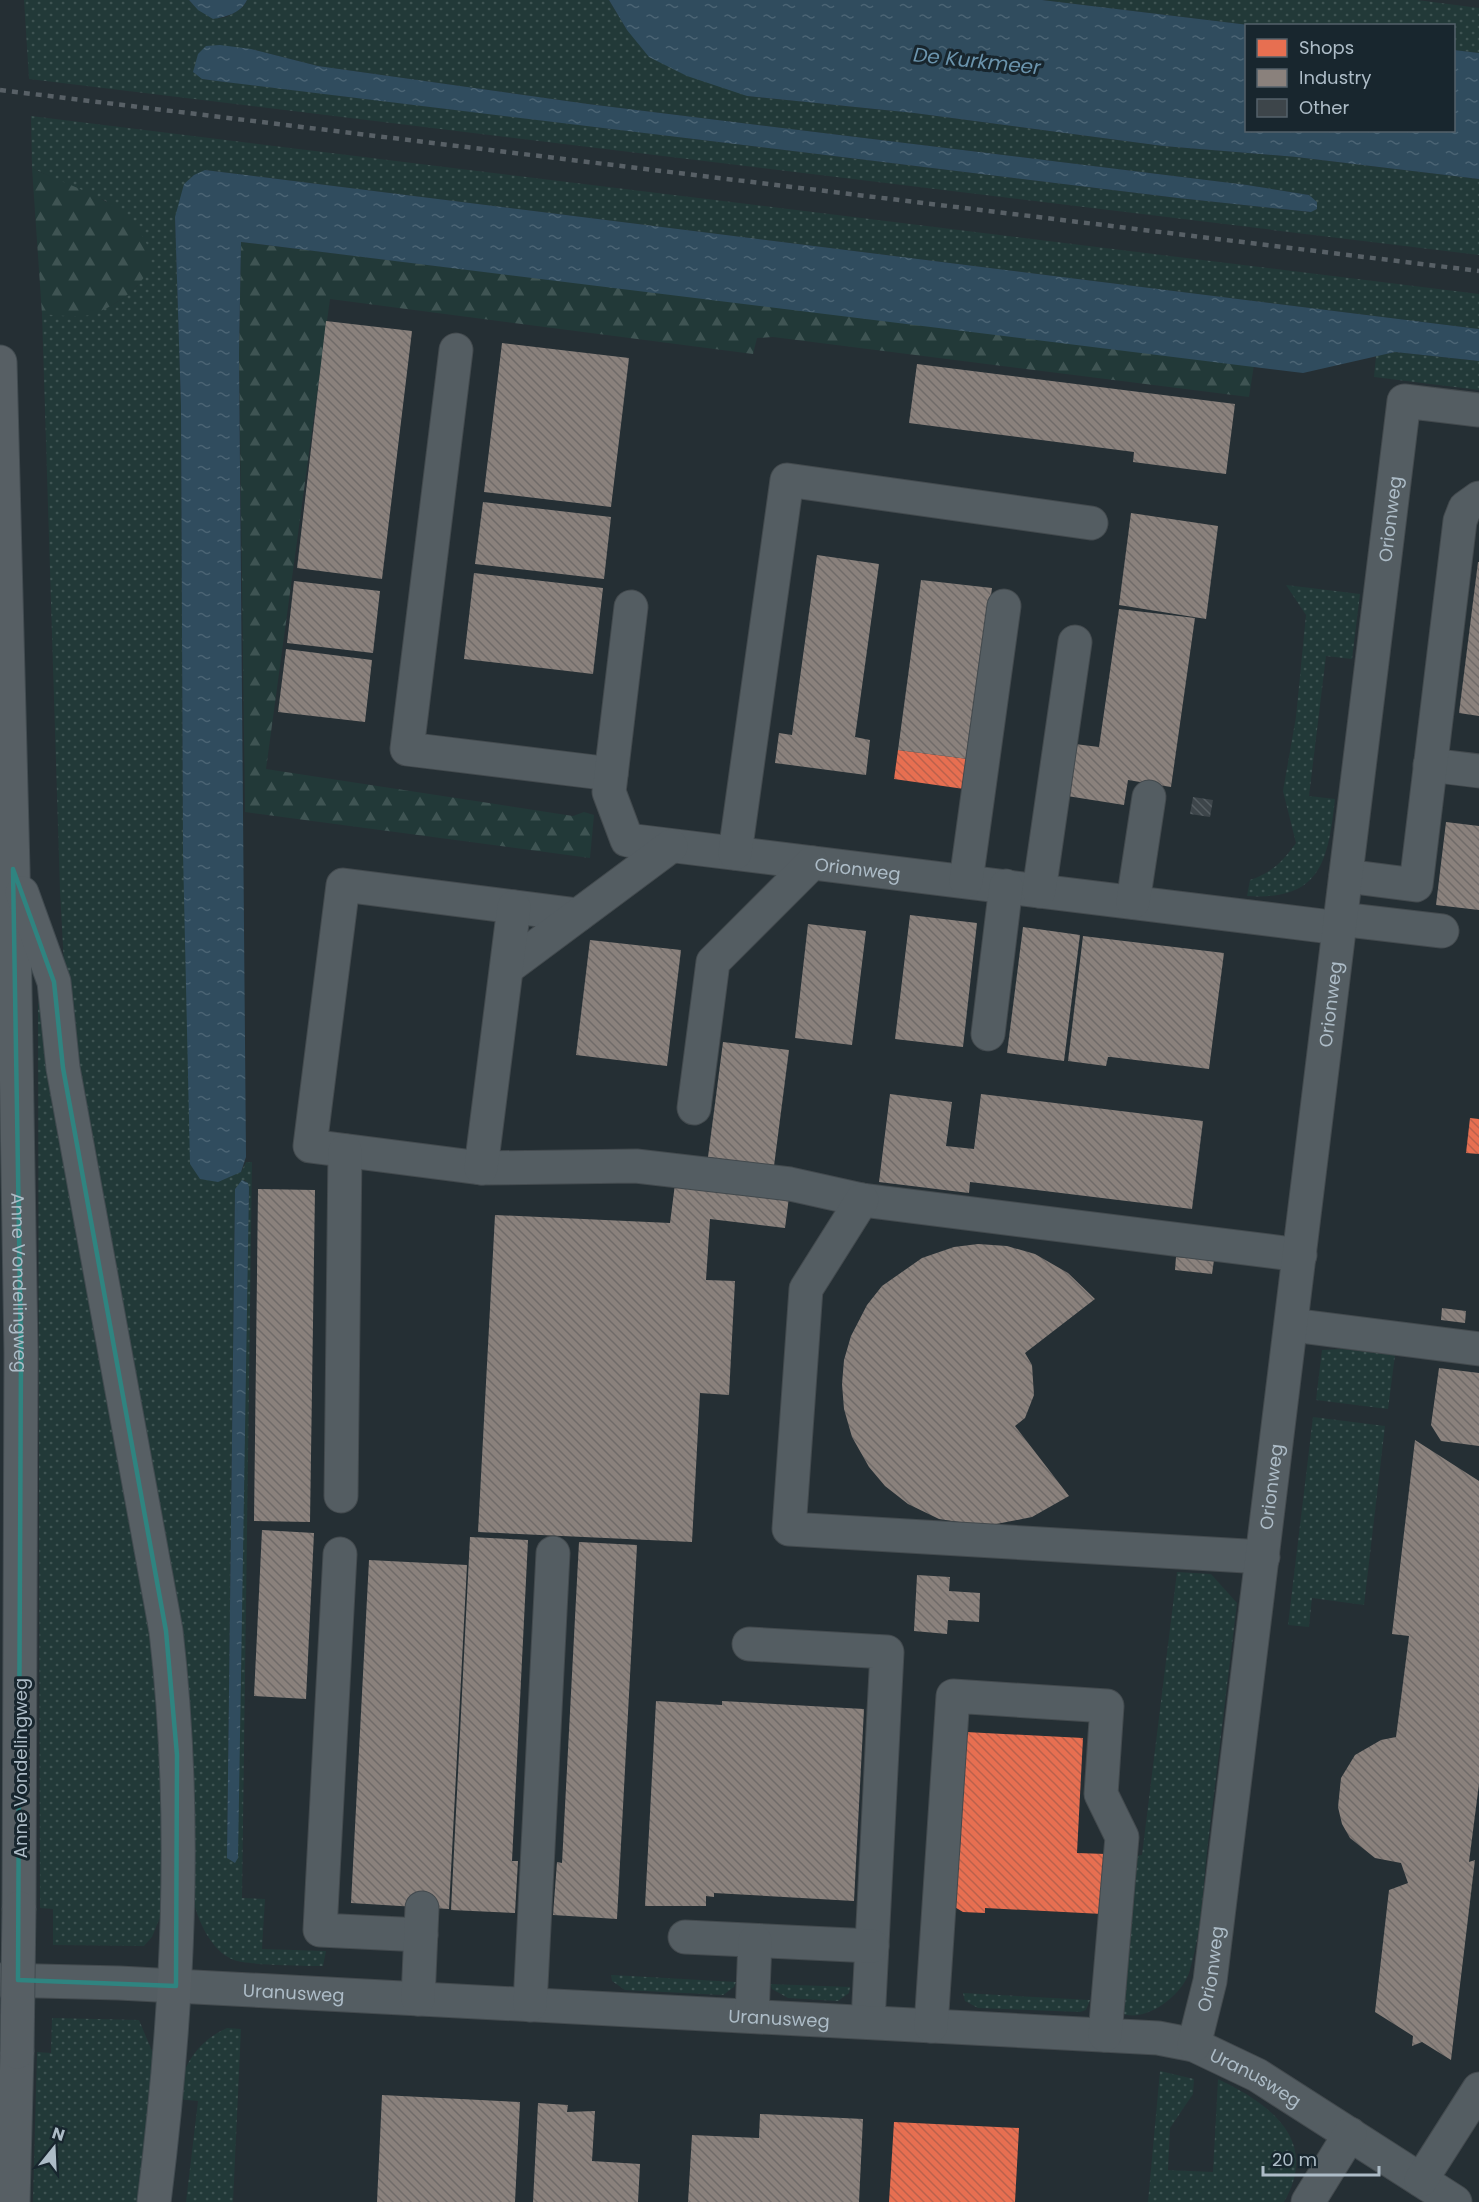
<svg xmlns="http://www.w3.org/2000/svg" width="1479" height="2202" font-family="Poppins,sans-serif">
<defs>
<pattern id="grass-dots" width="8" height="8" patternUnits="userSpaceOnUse" patternTransform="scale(1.5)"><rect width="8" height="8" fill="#223938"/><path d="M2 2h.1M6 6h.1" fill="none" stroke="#3f5453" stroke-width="1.8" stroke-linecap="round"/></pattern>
<pattern id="forest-firs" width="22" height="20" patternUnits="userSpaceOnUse" patternTransform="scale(1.5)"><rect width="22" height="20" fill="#223938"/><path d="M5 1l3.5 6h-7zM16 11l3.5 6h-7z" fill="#3f5453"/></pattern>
<pattern id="water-ripples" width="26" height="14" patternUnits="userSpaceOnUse" patternTransform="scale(1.5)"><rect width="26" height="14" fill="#304c5e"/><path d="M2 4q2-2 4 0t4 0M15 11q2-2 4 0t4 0" fill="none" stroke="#4b6474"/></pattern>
<pattern id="shops-back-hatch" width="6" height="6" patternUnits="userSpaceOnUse" patternTransform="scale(1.5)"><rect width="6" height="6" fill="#e76f51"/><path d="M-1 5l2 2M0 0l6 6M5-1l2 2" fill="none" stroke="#ba614c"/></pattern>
<pattern id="industry-back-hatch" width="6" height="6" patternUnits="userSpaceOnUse" patternTransform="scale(1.5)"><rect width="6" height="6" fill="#8a817c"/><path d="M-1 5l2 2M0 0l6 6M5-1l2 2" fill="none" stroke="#706b69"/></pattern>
<pattern id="building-back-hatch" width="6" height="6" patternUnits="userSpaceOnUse" patternTransform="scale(1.5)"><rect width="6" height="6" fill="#3d454a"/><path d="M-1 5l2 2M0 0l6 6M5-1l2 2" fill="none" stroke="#565e63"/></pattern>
</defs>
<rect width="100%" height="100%" fill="#252f34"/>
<path fill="url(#grass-dots)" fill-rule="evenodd" d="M24 0H189C202 14 216 25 234 13 240 9 244 7 247 0H609L627 30 747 96 914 113 1163 146 1296 157 1479 179V255L29 79ZM251 49 318 66 588 104 1247 185 1309 195 1317 209 1310 212 1178 198 202 79Z
M1042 0H1417L1479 8V53L1454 50V26L1249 25Z
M31 116 1479 294V329L205 170 175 217 181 406 183 853 241 1172 246 1162H252L242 1898 265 1899 262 1949 326 1951 323 1966C308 1966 245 1965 234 1960 210 1951 197 1918 192 1896L80 1097 64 965 60 891 42 314C84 316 107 316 138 285L106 201 84 193 32 168ZM245 1180 249 1188 227 1857 235 1189Z
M1395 352 1479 361V390L1374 377 1376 356Z
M1286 585 1360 594 1352 659 1326 656 1309 796 1335 799C1328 861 1321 901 1247 896L1250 880C1272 873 1283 861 1296 843L1283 791 1296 717 1306 615Z
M41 1001 157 1654 165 1771 161 1915 152 1937 144 1946 53 1945V1909L40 1908 38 1003Z
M1342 1349 1395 1355 1388 1409 1316 1400 1322 1350Z
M1313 1417 1385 1426 1364 1605 1312 1598 1309 1627 1288 1625Z
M1177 1572 1211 1574 1237 1603C1227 1683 1218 1763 1208 1843 1203 1885 1202 1932 1189 1973 1181 1996 1145 2024 1120 2013L1135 1856 1142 1855Z
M611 1975H613L736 1982 734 1987 723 1995 625 1990 612 1981Z
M770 1984 850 1987 849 1993 838 2001 788 1998 772 1989Z
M963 1993 1090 2000 1086 2010 1080 2012 978 2008 965 2001Z
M52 2018 139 2020 152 2051 154 2067 141 2202H33L37 2052 51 2053Z
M227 2028 241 2029 233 2202H186L198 2101 176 2099C182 2067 196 2042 227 2028Z
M1160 2071 1194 2079 1193 2094 1170 2128 1168 2170 1213 2172 1218 2079C1270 2104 1320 2140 1284 2202H1148Z"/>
<path fill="url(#forest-firs)" d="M32 168C58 181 107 197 126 216 137 227 154 248 150 264 145 288 106 313 84 316 71 317 55 315 42 314Z
M241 242 1254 365 1249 397 773 337 757 338 753 354 330 299 266 769 573 816 584 812 594 815 590 858 245 812 239 354Z"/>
<path fill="url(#water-ripples)" d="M189 0H247C241 13 226 17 213 19L198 10Z
M609 0H1042L1249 25 1246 26V130H1454V50L1479 53V179L1296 157 1163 146 914 113 747 96 687 76 649 57 627 30Z
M220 45 251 49 318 66 588 104 1247 185 1309 195 1317 202V209L1311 212 1178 198 217 81 202 79 193 72 198 54 206 46Z
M205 170 1479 329V361L1395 352 1303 373 241 242 239 354 246 1157 241 1172 218 1182 200 1179 190 1164 183 853 181 406 175 217 184 184 194 175Z
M242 1180 248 1183 249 1188 238 1858 235 1863 227 1858 235 1189Z"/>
<path fill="url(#shops-back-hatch)" d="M898 750 968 759 964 789 894 779Z
M1470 1118 1479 1119V1154L1466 1153Z
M966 1732 1083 1738 1077 1853 1106 1854 1102 1914 985 1908V1913L963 1912 953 1906 955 1849H960Z
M894 2122 1019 2128 1015 2202H889Z"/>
<path fill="url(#industry-back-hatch)" d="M326 321 412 331 382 579 297 568Z
M502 343 629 358 611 507 484 492Z
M917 364 1235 404 1226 474 1133 462 1134 452 909 423Z
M483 502 611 517 604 579 475 564Z
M1131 513 1218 526 1206 619 1119 605Z
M817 555 879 564 855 737 870 740 866 775 775 763 779 733 792 735Z
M1478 562H1479V716L1459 713Z
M474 573 603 588 593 674 464 659Z
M921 580 992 588 968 759 898 750Z
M294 581 380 591 373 653 287 643Z
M1119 609 1195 618 1171 787 1128 780 1124 805 1067 796 1075 744 1099 747Z
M286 649 372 660 365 722 278 712Z
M1446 822 1479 826V910L1436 905Z
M910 915 977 923 963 1047 895 1039Z
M808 924 866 931 852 1045 795 1038Z
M1023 927 1080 935 1064 1061 1007 1053Z
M1083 936 1224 953 1209 1069 1111 1057H1108L1106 1066 1068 1061Z
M590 940 681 950 667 1066 576 1055Z
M723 1042 789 1050 774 1166 708 1157Z
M890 1094 952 1102 946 1146 974 1149 981 1094 1203 1121 1192 1209 970 1182 969 1193 879 1182Z
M675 1184 789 1197 785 1228 710 1219 706 1280 735 1281 729 1395 700 1393 692 1542 478 1532 495 1215 670 1223Z
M258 1189 315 1190 310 1522 254 1521Z
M978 1244 1007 1246 1035 1254 1068 1273 1095 1299 1025 1353 1032 1365 1034 1395 1025 1418 1015 1426 1069 1496 1032 1517 986 1526 939 1519 908 1504 885 1486 869 1467 852 1437 844 1409 842 1384 844 1360 851 1336 867 1305 882 1286 922 1258 954 1247Z
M1176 1257 1214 1260 1212 1274 1175 1270Z
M1442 1308 1466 1311 1465 1323 1441 1320Z
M1439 1368 1479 1373V1446L1441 1441 1431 1425Z
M1415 1440 1479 1481V1784L1469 1862 1475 1860 1451 2060 1422 2042 1412 2046 1413 2036 1375 2012 1389 1890 1408 1883 1401 1863 1375 1858 1350 1838 1342 1824 1338 1807 1341 1778 1355 1755 1381 1740 1396 1737 1409 1636 1392 1634Z
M262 1530 314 1533 306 1699 254 1696Z
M470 1537 528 1540 512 1861H518L515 1913 451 1910Z
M579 1542 637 1545 617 1919 553 1915 557 1862 562 1863Z
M369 1560 467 1565 449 1909 351 1903Z
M917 1575 950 1577 949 1591 980 1593 979 1622 948 1620 947 1634 914 1631Z
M656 1701 722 1705V1701L864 1709 854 1901 714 1893V1897L706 1896V1906H645Z
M382 2095 520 2102 515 2202H377Z
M538 2103 568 2105 567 2112 595 2111 592 2161 640 2164 638 2202H533Z
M760 2114 863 2119 859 2202H688L692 2135 759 2138Z"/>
<path fill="url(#building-back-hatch)" d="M1193 797 1213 800 1210 817 1190 814Z"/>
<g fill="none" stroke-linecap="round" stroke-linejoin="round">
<g stroke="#434a4e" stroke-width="35">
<g id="minor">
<path d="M456 350 407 749 611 774"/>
<path id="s1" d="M631 607 609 792 627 840 1339 928"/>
<path d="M1430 765 1479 771"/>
<path d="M735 853 787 480 1091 523"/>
<path d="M1346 876 1416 885 1460 521 1465 508 1479 498"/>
<path d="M966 881 1004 606"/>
<path d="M1039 891 1075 642"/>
<path d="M1133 902 1149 797"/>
<path d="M578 915 343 885 310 1146 481 1168 636 1166 790 1184 862 1200 1300 1255"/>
<path d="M1340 919 1442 931"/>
<path d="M507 968 671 846"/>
<path d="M988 1034 1006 886"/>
<path d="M694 1108 713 962 812 863"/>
<path d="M481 1168 514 907"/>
<path d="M862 1200 806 1289 789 1529 1263 1557"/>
<path d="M1292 1325 1479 1349"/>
<path d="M341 1496 345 1151"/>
<path d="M340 1554 320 1930 421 1935"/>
<path d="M749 1644 887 1652 868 2022"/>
<path d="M685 1937 872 1946"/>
<path id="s2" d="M0 1980 119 1983 1158 2038 1194 2045 1257 2075 1455 2202"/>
<path d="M418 1999 422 1908"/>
<path d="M530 2005 553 1553"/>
<path d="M752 2016 755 1941"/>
<path d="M931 2026 953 1696 1107 1706 1101 1794 1122 1837 1105 2035"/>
<path id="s3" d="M1194 2045 1210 1981 1404 401 1479 410"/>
<path d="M1421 2180 1479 2089"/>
<path d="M1308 2202 1350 2134"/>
</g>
</g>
<g stroke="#424b50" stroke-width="35">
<g id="major">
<path id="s4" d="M0 362 13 869 21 1353 19 1908"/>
<path d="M22 893 54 982 63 1068 166 1631C188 1820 178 2013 154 2202"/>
<path d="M13 2202 17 2052"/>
</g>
</g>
<use href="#minor" stroke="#545d62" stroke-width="33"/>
<use href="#major" stroke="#575f64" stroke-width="33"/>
<path stroke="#586066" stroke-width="4.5" stroke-dasharray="6 6" stroke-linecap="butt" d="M0 90 1479 271"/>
<g stroke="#424b50" stroke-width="35" stroke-linecap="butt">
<path id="major-bridge" d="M17 2052 19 1908"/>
</g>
<use href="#major-bridge" stroke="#575f64" stroke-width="33"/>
</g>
<path fill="none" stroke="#2f8480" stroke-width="4.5" stroke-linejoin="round" d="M13 869 54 982 63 1068 166 1631 177 1755 176 1986 18 1980 21 1353Z"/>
<g text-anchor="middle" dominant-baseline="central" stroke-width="6" stroke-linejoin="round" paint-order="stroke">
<g font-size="18" fill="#adbcc7" stroke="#18262e">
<text stroke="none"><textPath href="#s3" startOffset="1539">Orionweg</textPath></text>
<text stroke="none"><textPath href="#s1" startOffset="470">Orionweg</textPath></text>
<text stroke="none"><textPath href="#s3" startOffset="1050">Orionweg</textPath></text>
<text stroke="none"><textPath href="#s4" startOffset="921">Anne Vondelingweg</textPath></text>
<text stroke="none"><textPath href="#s3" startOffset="564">Orionweg</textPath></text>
<text transform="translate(20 1768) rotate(-90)">Anne Vondelingweg</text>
<text stroke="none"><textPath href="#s3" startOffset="78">Orionweg</textPath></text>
<text stroke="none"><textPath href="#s2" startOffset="294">Uranusweg</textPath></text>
<text stroke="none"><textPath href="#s2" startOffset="780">Uranusweg</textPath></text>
<text stroke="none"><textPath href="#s2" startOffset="1266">Uranusweg</textPath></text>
</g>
<g font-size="20" font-style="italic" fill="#6b94ad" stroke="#18262e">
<text transform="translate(977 61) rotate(6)">De Kurkmeer</text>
</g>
</g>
<rect x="1245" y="24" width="210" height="108" fill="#18262e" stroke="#54626b" stroke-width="1.5"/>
<rect x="1257" y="39" width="30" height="18" fill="#e76f51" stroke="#54626b" stroke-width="1.5"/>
<text x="1299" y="54" font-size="18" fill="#adbcc7">Shops</text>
<rect x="1257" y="69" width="30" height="18" fill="#8a817c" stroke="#54626b" stroke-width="1.5"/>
<text x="1299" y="84" font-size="18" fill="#adbcc7">Industry</text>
<rect x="1257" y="99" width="30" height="18" fill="#3d454a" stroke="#54626b" stroke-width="1.5"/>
<text x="1299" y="114" font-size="18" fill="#adbcc7">Other</text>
<g transform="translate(54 2148) rotate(18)" stroke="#18262e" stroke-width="4.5" paint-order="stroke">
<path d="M0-4.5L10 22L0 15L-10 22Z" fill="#adbcc7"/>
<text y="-9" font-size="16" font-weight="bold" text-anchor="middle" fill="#adbcc7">N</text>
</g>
<path d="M1263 2166v9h116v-9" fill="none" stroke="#adbcc7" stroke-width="3"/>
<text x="1272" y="2166" font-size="18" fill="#adbcc7" stroke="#18262e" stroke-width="4.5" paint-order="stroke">20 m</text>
</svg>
